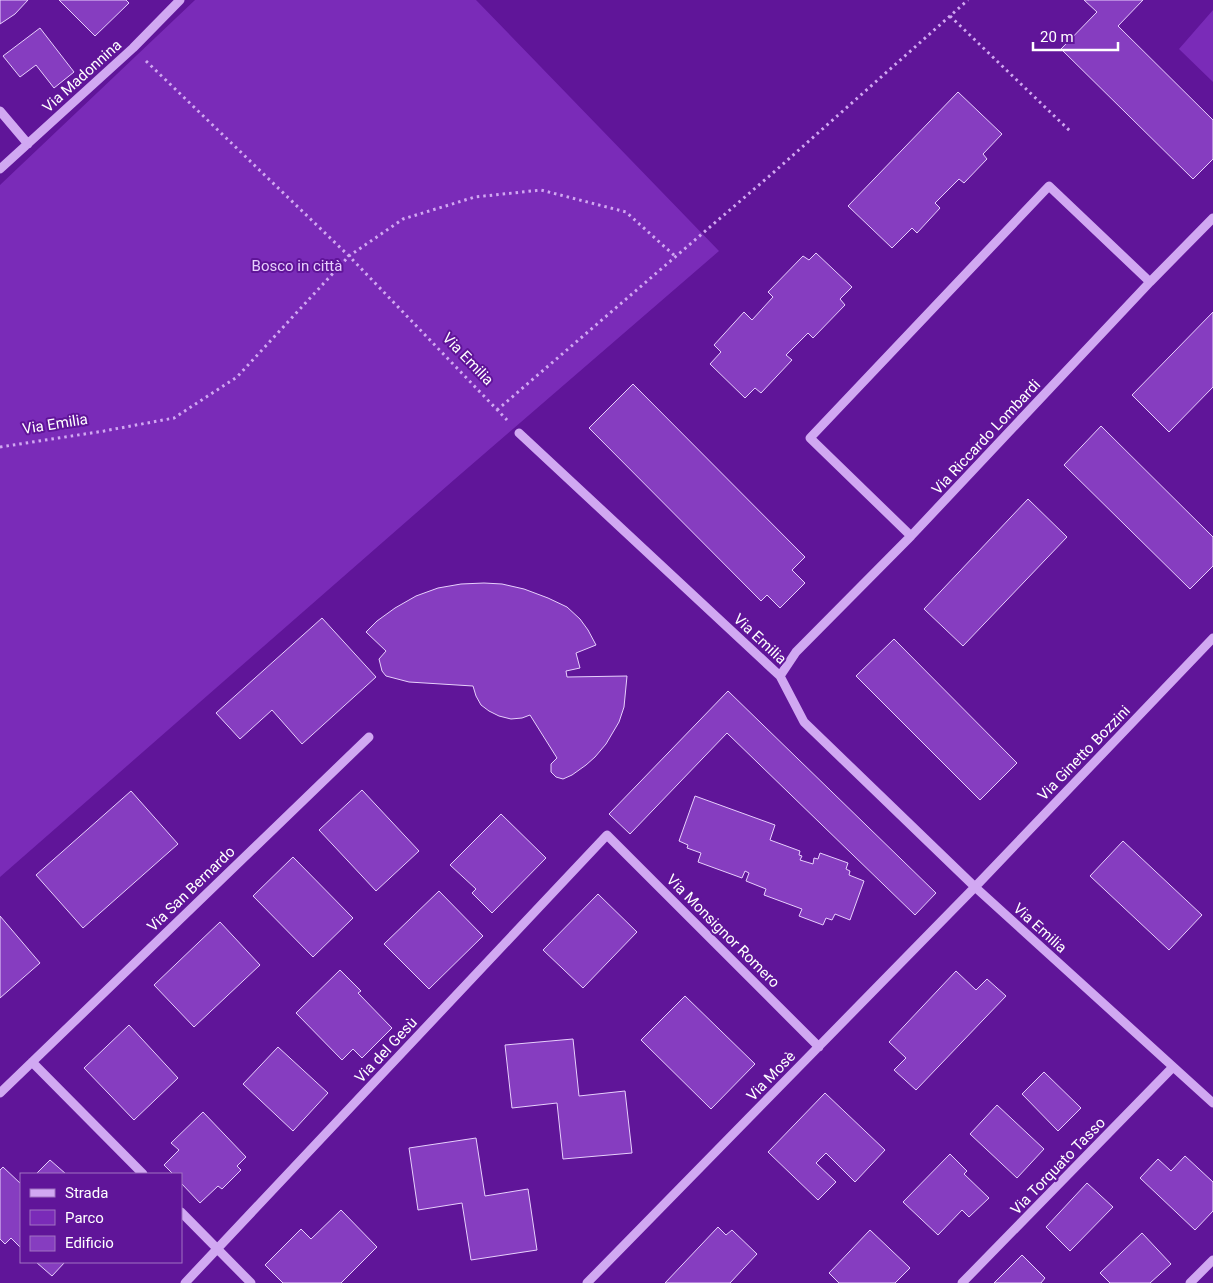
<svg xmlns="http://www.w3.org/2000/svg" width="1213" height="1283" font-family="Roboto,sans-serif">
<rect width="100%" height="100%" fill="#601599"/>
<path fill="#7a2bb8" d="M195 0H476L719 251 455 479 0 877V185Z
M1213 10V82L1179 49Z"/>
<path fill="#863dc0" stroke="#e8d0fd" d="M0 0H28L15 14 0 24Z
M59 0H126L129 3 95 36Z
M1084 0H1143L1118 26 1213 120V159L1193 179 1061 49 1097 12Z
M40 28 74 72 54 88 36 65 20 77 3 56Z
M958 92 1002 134 983 154 987 159 964 183 959 179 935 203 940 208 917 233 912 228 892 248 848 206Z
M816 253 852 287 840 299 845 305 813 338 808 333 786 355 792 360 761 393 755 388 745 398 710 364 721 352 714 345 744 312 752 320 773 297 768 292 803 256 809 260Z
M1213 312V387L1169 432 1132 395Z
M633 384 805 557 792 570 805 583 780 608 767 595 761 601 589 428Z
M1101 426 1213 537V566L1190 589 1064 465Z
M1028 499 1067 537 963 646 924 609Z
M484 583 502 584 524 589 548 598 567 607 580 619 588 630 596 645 576 653 580 668 566 671 567 677 627 676 624 707 619 722 606 744 595 757 586 765 572 775 563 779 556 777 551 772V764L557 758 530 715 522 718 511 719 499 716 489 711 481 705 476 696 473 686 409 682 386 676 382 671 379 659 386 651 366 632 377 621 395 608 416 596 438 588 461 584Z
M322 618 376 677 302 744 272 710 240 739 216 713Z
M894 639 1017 763 980 800 856 676Z
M728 691 936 893 915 915 727 733 630 834 609 814Z
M362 790 419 851 376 891 319 830Z
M131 791 178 844 83 928 36 875Z
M695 796 775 825 770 840 800 851 799 855 802 856 800 860 813 864 814 858 818 859 820 853 848 863 846 869 850 871 849 875 864 881 850 920 835 914 832 920 826 918 823 925 799 916 802 909 764 895 766 889 746 881 749 873 745 871 742 878 698 862 701 853 687 848 688 845 679 841Z
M501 814 546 858 492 913 472 893 476 889 450 865Z
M1123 841 1202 915 1169 950 1090 876Z
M293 857 353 918 313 957 253 896Z
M439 891 483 936 429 989 384 944Z
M598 894 637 932 583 988 543 950Z
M0 916 40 963 0 998Z
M220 922 260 965 194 1027 154 985Z
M340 970 361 991 358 993 392 1028 362 1058 353 1049 342 1060 296 1013Z
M956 971 976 990 987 979 1006 996 916 1090 894 1070 906 1058 889 1042Z
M685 996 755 1064 711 1109 641 1040Z
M129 1025 178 1078 134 1120 84 1068Z
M573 1039 579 1096 625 1091 632 1153 563 1159 557 1103 512 1108 505 1045Z
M278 1047 328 1093 293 1131 243 1084Z
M1044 1072 1081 1108 1058 1131 1022 1094Z
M825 1093 885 1150 855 1182 826 1153 816 1163 836 1182 818 1200 768 1152Z
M997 1105 1044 1149 1017 1178 970 1134Z
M203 1112 246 1157 237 1166 241 1170 222 1189 218 1186 200 1203 181 1183V1174H173L164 1165 179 1150 171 1143Z
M476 1138 485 1196 528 1189 537 1250 471 1260 462 1203 418 1210 409 1148Z
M950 1154 967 1171 964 1174 989 1198 969 1217 962 1210 938 1235 903 1202Z
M1185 1156 1213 1182V1211L1195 1230 1140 1178 1158 1159 1171 1171Z
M50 1160 66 1174H36Z
M3 1167 21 1184V1248L11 1238 5 1244 0 1239V1170Z
M1087 1183 1113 1207 1070 1251 1046 1227Z
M341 1210 377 1247 341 1283H283L265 1265 301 1229 311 1239Z
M718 1227 726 1235 732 1230 757 1254 730 1283H665Z
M870 1230 910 1268 895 1283H839L829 1273Z
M1142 1233 1171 1264 1150 1283H1110L1100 1273Z
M1022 1255 1045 1278 1041 1283H994Z
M36 1262H65L52 1276Z"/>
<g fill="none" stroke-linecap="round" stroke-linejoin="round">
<path stroke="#d1a8f2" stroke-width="3" stroke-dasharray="2.5 4" stroke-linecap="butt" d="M950 16 1071 132
M146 61 349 256 507 420
M497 410 774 172 968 0
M0 447 104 431 174 418 237 377 349 256 403 219 475 197 541 190 626 212 676 257"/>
<path stroke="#d1a8f2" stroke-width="9" d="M0 111 28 144
M0 169 133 48 180 0
M519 433 780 676 804 722 975 887 1213 1103
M911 536 810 438 1049 186 1150 282
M780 676 796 652 911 536 1150 282 1213 218
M32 1062 143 1174
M0 1093 369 737
M181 1212 251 1283
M185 1283 607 835 819 1047
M587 1283 975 887 1213 638
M962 1283 1173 1067
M1190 1283 1213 1260"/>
</g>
<g text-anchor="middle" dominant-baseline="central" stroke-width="4" stroke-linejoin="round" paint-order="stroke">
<g font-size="15" fill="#fff" stroke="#601599">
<text transform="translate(82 76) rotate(-42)">Via Madonnina</text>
<text transform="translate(468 359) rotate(46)">Via Emilia</text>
<text transform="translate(55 424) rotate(-9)">Via Emilia</text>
<text transform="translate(986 437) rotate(-47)">Via Riccardo Lombardi</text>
<text transform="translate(760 639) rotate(43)">Via Emilia</text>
<text transform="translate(1084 753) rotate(-46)">Via Ginetto Bozzini</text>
<text transform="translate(191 889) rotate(-44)">Via San Bernardo</text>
<text transform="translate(1040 928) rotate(42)">Via Emilia</text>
<text transform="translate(723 931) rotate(45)">Via Monsignor Romero</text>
<text transform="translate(386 1050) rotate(-47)">Via del Gesù</text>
<text transform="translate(771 1076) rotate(-46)">Via Mosè</text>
<text transform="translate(1058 1166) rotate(-46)">Via Torquato Tasso</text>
</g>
<g font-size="15" fill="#e8d0fd" stroke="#601599">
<text x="297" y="266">Bosco in città</text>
</g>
</g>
<rect x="20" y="1173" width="162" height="90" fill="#601599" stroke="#a073c2"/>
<rect x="30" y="1189" width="25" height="8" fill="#d1a8f2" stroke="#a073c2"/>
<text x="65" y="1198" font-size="15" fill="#ffffff">Strada</text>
<rect x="30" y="1210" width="25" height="15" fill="#7a2bb8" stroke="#a073c2"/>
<text x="65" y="1223" font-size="15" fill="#ffffff">Parco</text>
<rect x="30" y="1236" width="25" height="15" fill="#863dc0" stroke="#a073c2"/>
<text x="65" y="1248" font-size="15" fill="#ffffff">Edificio</text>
<path d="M1033 42v8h85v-8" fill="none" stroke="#ffffff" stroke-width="2.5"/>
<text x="1040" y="42" font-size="15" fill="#ffffff" stroke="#601599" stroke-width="4" paint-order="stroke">20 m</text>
</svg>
